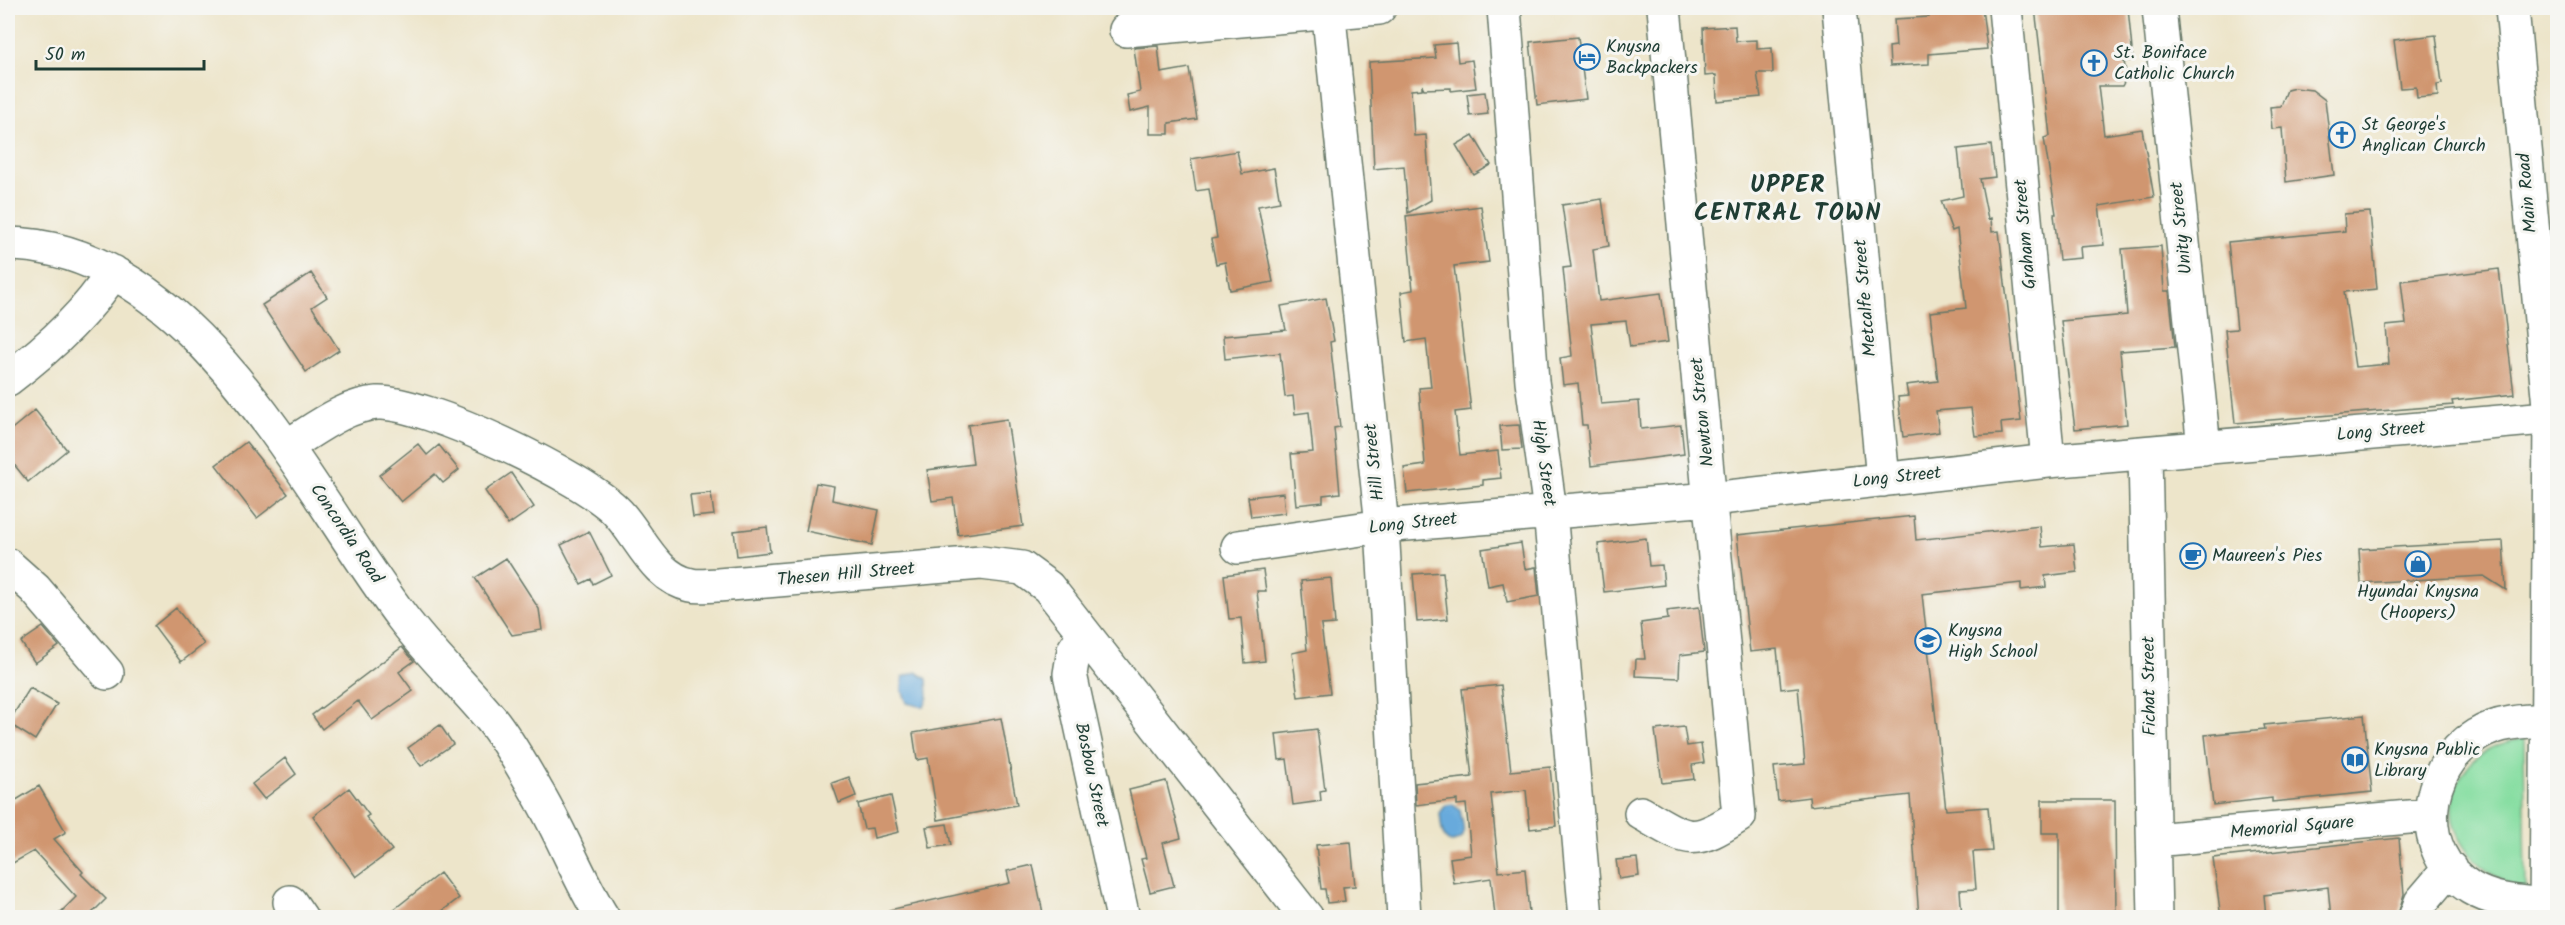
<svg xmlns="http://www.w3.org/2000/svg" width="2565" height="925" font-family="Kalam,sans-serif">
<rect width="100%" height="100%" fill="#f6f6f2"/>
<filter id="ink" filterUnits="userSpaceOnUse"><feTurbulence type="fractalNoise" baseFrequency=".0167" numOctaves="2"/><feDisplacementMap in="SourceGraphic" scale="12" xChannelSelector="R" yChannelSelector="G"/><feConvolveMatrix kernelMatrix="1 2 1 2 8 2 1 2 1" color-interpolation-filters="sRGB"/></filter>
<filter id="wash" filterUnits="userSpaceOnUse"><feTurbulence type="fractalNoise" baseFrequency=".008" numOctaves="4" result="noise"/><feDisplacementMap in="SourceGraphic" scale="24" xChannelSelector="R" yChannelSelector="G"/><feGaussianBlur stdDeviation="1.35" result="paint"/><feColorMatrix in="noise" values="0 0 0 0 0 0 0 0 0 0 0 0 0 0 0 0 0 1.4 0 .05"/><feComposite in="paint" operator="in"/></filter>
<g filter="url(#wash)">
<rect width="100%" height="100%" fill="#ede5ca"/>
<path fill="#87dea2" stroke="#538e6b" stroke-width="1.5" d="M2524 738 2526 893C2509 884 2490 875 2476 861 2439 824 2446 776 2489 749 2499 743 2513 741 2524 738Z"/>
<path fill="#67aadc" stroke="#437488" stroke-width="1.5" d="M916 672 927 679 928 697 924 707 907 703 902 690 903 677Z
M1452 804 1460 810C1461 817 1465 828 1463 834 1462 837 1460 840 1456 841 1441 847 1441 822 1440 813L1446 805Z"/>
<g id="blocks">
<path fill="#d0966f" d="M1928 8H1982L1987 49 1929 54V64L1890 66 1889 47 1896 46 1894 19 1929 17Z
M2035 8H2128L2133 60 2124 62 2127 77 2122 86H2098L2104 135 2142 129 2154 197 2099 206 2104 245 2080 247 2081 258 2059 260 2054 214H2056L2044 138 2050 136Z
M1735 26 1736 41 1757 40V49L1772 48 1773 73H1757L1761 97 1717 101 1716 75 1705 76 1703 28Z
M2436 35 2442 84 2437 85 2438 96 2417 98 2416 87 2400 88 2394 40Z
M1578 37 1586 99 1537 105 1530 42Z
M1456 43 1458 62 1472 60 1476 88 1451 91V88L1424 89 1422 85V89L1411 90 1414 136 1426 135 1431 200 1408 213 1404 166 1374 169 1369 62 1436 58 1434 45Z
M1158 46 1161 73 1189 68 1197 119 1169 123V134H1150V107L1130 112 1127 95 1140 92 1134 48Z
M2295 88 2312 90 2325 100 2334 175 2286 182 2282 128 2272 129 2270 107 2281 106 2287 90Z
M1485 92 1488 114 1470 116 1467 94Z
M1473 135 1491 165 1474 175 1456 145Z
M1991 145 1995 177 1980 179 1988 219 1991 218 1992 232 1999 231 2021 421 2001 423 2002 434 1975 436 1971 408 1936 411 1939 432 1903 437 1898 397 1908 396 1906 385 1938 381 1930 312 1966 308 1957 229 1952 231 1941 201 1963 196 1958 149Z
M1237 151 1242 174 1274 168 1280 202 1258 206 1273 282 1230 290 1225 262 1216 264 1211 239 1217 238 1209 189 1196 191 1191 159Z
M1602 199 1609 246 1593 249 1599 301 1661 293 1668 342 1630 347 1626 321 1591 324 1601 404 1639 401 1641 429 1681 425 1684 454 1591 466 1587 425H1582L1578 383 1563 385 1560 358 1572 356 1563 268 1571 267 1562 205Z
M1481 206 1489 262 1454 266 1471 410 1455 412 1460 455 1498 451 1501 478 1483 480V485L1407 493 1404 468 1425 465 1419 388 1431 387 1426 339 1406 342 1401 292 1413 290 1406 216Z
M2370 212 2377 289 2344 292 2355 367 2389 364 2386 326 2406 324 2401 281 2499 269 2514 394 2452 401 2453 405 2235 423 2225 330 2237 329 2228 242 2345 231 2344 214Z
M2161 246 2164 291H2169L2175 347 2120 351 2127 424 2075 429 2061 321 2127 315 2122 249Z
M311 273 327 297 312 307 339 350 306 372 262 305Z
M1326 298 1334 341 1330 342 1340 427 1334 428 1340 493 1323 495V502L1296 505 1291 454 1313 452 1309 412 1295 414 1293 396 1285 397 1280 353 1225 359 1223 336 1286 330 1281 306Z
M35 410 67 450 28 482 8 457V432Z
M1007 419 1023 526 958 535 953 498 932 501 927 470 973 464 968 425Z
M1519 425 1522 449 1502 450 1500 426Z
M246 442 288 494 257 518 216 465Z
M418 444 427 455 439 445 459 470 443 483 435 474 401 502 379 475Z
M511 473 534 507 508 525 485 491Z
M816 483 834 486 832 500 879 510 872 545 806 531Z
M711 493 714 515 693 517 690 495Z
M1283 493 1285 513 1251 517 1248 497Z
M1914 516 1916 540 2040 526 2042 547 2074 544 2077 572 2045 576 2046 587 2021 590V583L1922 594 1946 810 1988 807 1992 851 1973 852 1976 889 1960 890 1962 918H1919L1910 795 1810 806 1809 797 1778 801 1774 767 1805 764 1798 687 1781 689 1777 649 1750 652 1737 535Z
M767 527 770 552 737 556 734 531Z
M589 531 611 575 593 584 591 579 581 584 561 545Z
M1646 538 1649 566 1662 565 1664 585 1604 592 1598 544Z
M2503 541 2506 590 2484 576 2361 583 2359 549Z
M1521 543 1525 569 1536 567 1539 596 1507 602 1503 583 1488 586 1482 549Z
M506 558 539 609 542 630 512 635 475 578Z
M1263 570 1266 591H1257L1265 661 1245 663 1241 618 1229 619 1224 575Z
M1443 572 1448 619 1417 622 1413 574Z
M1331 578 1335 624 1321 625 1330 693 1298 697 1292 653 1307 650 1301 581Z
M1699 607 1704 652 1680 655 1679 678 1635 676 1636 659H1645L1641 623 1668 619 1667 611Z
M176 608 204 644 181 662 154 626Z
M43 627 59 646 35 663 21 642Z
M402 647 414 661 399 672 413 691 372 720 358 701 322 729 312 715Z
M1501 685 1511 771 1550 767 1556 826 1530 829 1526 790 1491 794 1499 872 1525 869 1529 913 1495 916 1491 878 1454 884 1450 858 1471 855 1466 804 1457 805V800L1416 805 1415 783 1472 777 1462 689Z
M30 688 57 704 35 740 8 723Z
M2364 715 2372 792 2272 802V798L2213 805 2205 735 2265 729 2264 725Z
M1001 718 1017 805 938 820 928 758 917 760 913 733Z
M440 725 453 744 421 766 408 748Z
M1684 727 1687 746 1701 744 1704 763 1692 765 1694 779 1662 783 1655 730Z
M1317 729 1325 790 1320 791 1321 801 1293 805 1287 759 1279 760 1276 734Z
M285 758 296 774 264 799 252 784Z
M849 777 856 796 839 803 832 783Z
M1166 781 1181 838 1163 843 1174 886 1150 892 1141 859 1146 858 1129 790Z
M39 786 66 832 54 839 83 872 81 874 106 899 87 918H55L76 897 34 851 13 863 8 854V805Z
M349 788 369 815 366 817 392 850 356 877 313 816Z
M891 796 899 832 874 838 872 828 864 829 858 804Z
M2042 800H2115L2116 918H2059V833H2042Z
M947 824 951 845 930 848 926 827Z
M2399 838 2404 894 2397 918H2331L2328 887 2264 895 2266 918H2221L2213 858Z
M1351 842 1355 886 1343 887 1345 901 1327 903 1325 889H1321L1316 845Z
M1637 858 1639 876 1619 879 1616 860Z
M1033 865 1044 918H890L889 910 1010 883 1007 871Z
M440 873 459 898 433 918H383Z"/>
</g>
</g>
<g filter="url(#ink)">
<use href="#blocks" fill-opacity="0" stroke="#677868" stroke-width="1.5"/>
<g fill="none" stroke-linecap="round" stroke-linejoin="round">
<g stroke="#677868" stroke-width="36">
<path id="minor" d="M1328 8 1382 526 1404 918
M1504 8 1532 381 1550 511 1586 918
M1839 8 1883 480
M2005 8 2048 461
M2159 8 2204 448
M1126 30 1379 8
M8 244C194 246 305 489 402 617 429 653 462 684 491 719 508 740 522 766 536 790 561 831 577 877 603 918
M8 379C48 349 86 315 113 272
M287 446C314 430 345 405 377 403 423 400 587 478 618 513 641 538 655 578 691 585 699 587 709 585 718 585L981 563 1022 568 1048 587 1307 918
M2145 454 2155 918
M1238 547 1382 526 1711 499 2048 461 2558 417
M8 565 35 589 107 673
M1084 635 1074 650 1070 674 1123 918
M1641 813C1688 840 1691 847 1739 816L1664 8
M2154 840 2431 815
M290 902 301 918
M2546 905C2520 902 2494 902 2471 888 2413 852 2422 768 2477 735 2500 720 2531 721 2558 720
M2415 918 2421 902 2450 868"/>
</g>
<g stroke="#677868" stroke-width="36">
<path id="highway" d="M2512 8 2550 417 2546 918"/>
</g>
<use href="#minor" stroke="#fff" stroke-width="33"/>
<use href="#highway" stroke="#fff" stroke-width="33"/>
</g>
</g>
<defs>
<g id="hotel-ring" transform="scale(1.35)"><circle r="9.5" fill="#f6f6f2" stroke="#1f6fb2" stroke-width="1.5"/><path d="M-6-4.5h1.5V1H6V5H4.5V3h-9V5H-6ZM-4 0a1.8 1.8 0 1 1 3.6 0ZM.5 0V-2.5h3Q6-2.5 6 0Z" fill="#1f6fb2"/></g>
<g id="church-ring" transform="scale(1.35)"><circle r="9.5" fill="#f6f6f2" stroke="#1f6fb2" stroke-width="1.5"/><path d="M-1.2-6h2.4v3.5h3.3v2.4h-3.3V6h-2.4V-.1h-3.3v-2.4h3.3Z" fill="#1f6fb2"/></g>
<g id="cafe-ring" transform="scale(1.35)"><circle r="9.5" fill="#f6f6f2" stroke="#1f6fb2" stroke-width="1.5"/><path d="M-5.5-4.5H6V0H3Q3 3.5 0 3.5H-2.5Q-5.5 3.5-5.5 0ZM3-3.2v2h1.7v-2ZM-6 4.5H4V6H-6Z" fill="#1f6fb2"/></g>
<g id="shop-ring" transform="scale(1.35)"><circle r="9.5" fill="#f6f6f2" stroke="#1f6fb2" stroke-width="1.5"/><path d="M-5-2.5h2.3a2.7 3.5 0 0 1 5.4 0H5L5.5 6h-11ZM-1.5-2.5h3a1.5 2.3 0 0 0-3 0Z" fill="#1f6fb2"/></g>
<g id="school-ring" transform="scale(1.35)"><circle r="9.5" fill="#f6f6f2" stroke="#1f6fb2" stroke-width="1.5"/><path d="M0-5L7-2L0 1L-7-2ZM-4 1L0 2.5L4 1V4Q0 6-4 4Z" fill="#1f6fb2"/></g>
<g id="library-ring" transform="scale(1.35)"><circle r="9.5" fill="#f6f6f2" stroke="#1f6fb2" stroke-width="1.5"/><path d="M-6-4Q-3-5.5-.7-3.5V5Q-3 3-6 4ZM6-4Q3-5.5 .7-3.5V5Q3 3 6 4Z" fill="#1f6fb2"/></g>
</defs>
<g fill-rule="evenodd">
<use href="#hotel-ring" x="1587" y="57"/>
<use href="#church-ring" x="2094" y="63"/>
<use href="#church-ring" x="2342" y="135"/>
<use href="#cafe-ring" x="2193" y="556"/>
<use href="#shop-ring" x="2418" y="564"/>
<use href="#school-ring" x="1928" y="641"/>
<use href="#library-ring" x="2355" y="760"/>
</g>
<g text-anchor="middle" dominant-baseline="central" stroke-width="6" stroke-linejoin="round" paint-order="stroke">
<g font-size="18" fill="#1f3d34" stroke="#f6f6f2" text-anchor="start">
<text x="1606" y="47">Knysna<tspan x="1606" dy="21">Backpackers</tspan></text>
<text x="2114" y="53">St. Boniface<tspan x="2114" dy="21">Catholic Church</tspan></text>
<text x="2362" y="125">St George's<tspan x="2362" dy="21">Anglican Church</tspan></text>
<text x="2212" y="556">Maureen's Pies</text>
<text x="2418" y="592" text-anchor="middle">Hyundai Knysna<tspan x="2418" dy="21">(Hoopers)</tspan></text>
<text x="1948" y="631">Knysna<tspan x="1948" dy="21">High School</tspan></text>
<text x="2374" y="750">Knysna Public<tspan x="2374" dy="21">Library</tspan></text>
</g>
<g font-size="18" fill="#1f3d34" stroke="#f6f6f2">
<text transform="translate(2528 193) rotate(-95)">Main Road</text>
<text transform="translate(2182 228) rotate(-96)">Unity Street</text>
<text transform="translate(2026 234) rotate(-95)">Graham Street</text>
<text transform="translate(1866 298) rotate(-95)">Metcalfe Street</text>
<text transform="translate(1703 412) rotate(-96)">Newton Street</text>
<text transform="translate(2381 432) rotate(-5)">Long Street</text>
<text transform="translate(1375 462) rotate(-96)">Hill Street</text>
<text transform="translate(1543 463) rotate(82)">High Street</text>
<text transform="translate(1897 478) rotate(-6)">Long Street</text>
<text transform="translate(1413 524) rotate(-6)">Long Street</text>
<text transform="translate(346 534) rotate(56)">Concordia Road</text>
<text transform="translate(846 575) rotate(-5)">Thesen Hill Street</text>
<text transform="translate(2150 686) rotate(-91)">Fichat Street</text>
<text transform="translate(1091 775) rotate(78)">Bosbou Street</text>
<text transform="translate(2292 828) rotate(-5)">Memorial Square</text>
</g>
<g font-size="24" font-weight="bold" letter-spacing="1.5" fill="#1f3d34" stroke="#f6f6f2">
<text x="1788" y="185">UPPER<tspan x="1788" dy="28">CENTRAL TOWN</tspan></text>
</g>
</g>
<rect width="2565" height="925" fill="none" stroke="#f6f6f2" stroke-width="30"/>
<path d="M36 60v9h168v-9" fill="none" stroke="#1f3d34" stroke-width="3"/>
<text x="45" y="60" font-size="18" fill="#1f3d34" stroke="#f6f6f2" stroke-width="4.5" paint-order="stroke">50 m</text>
</svg>
